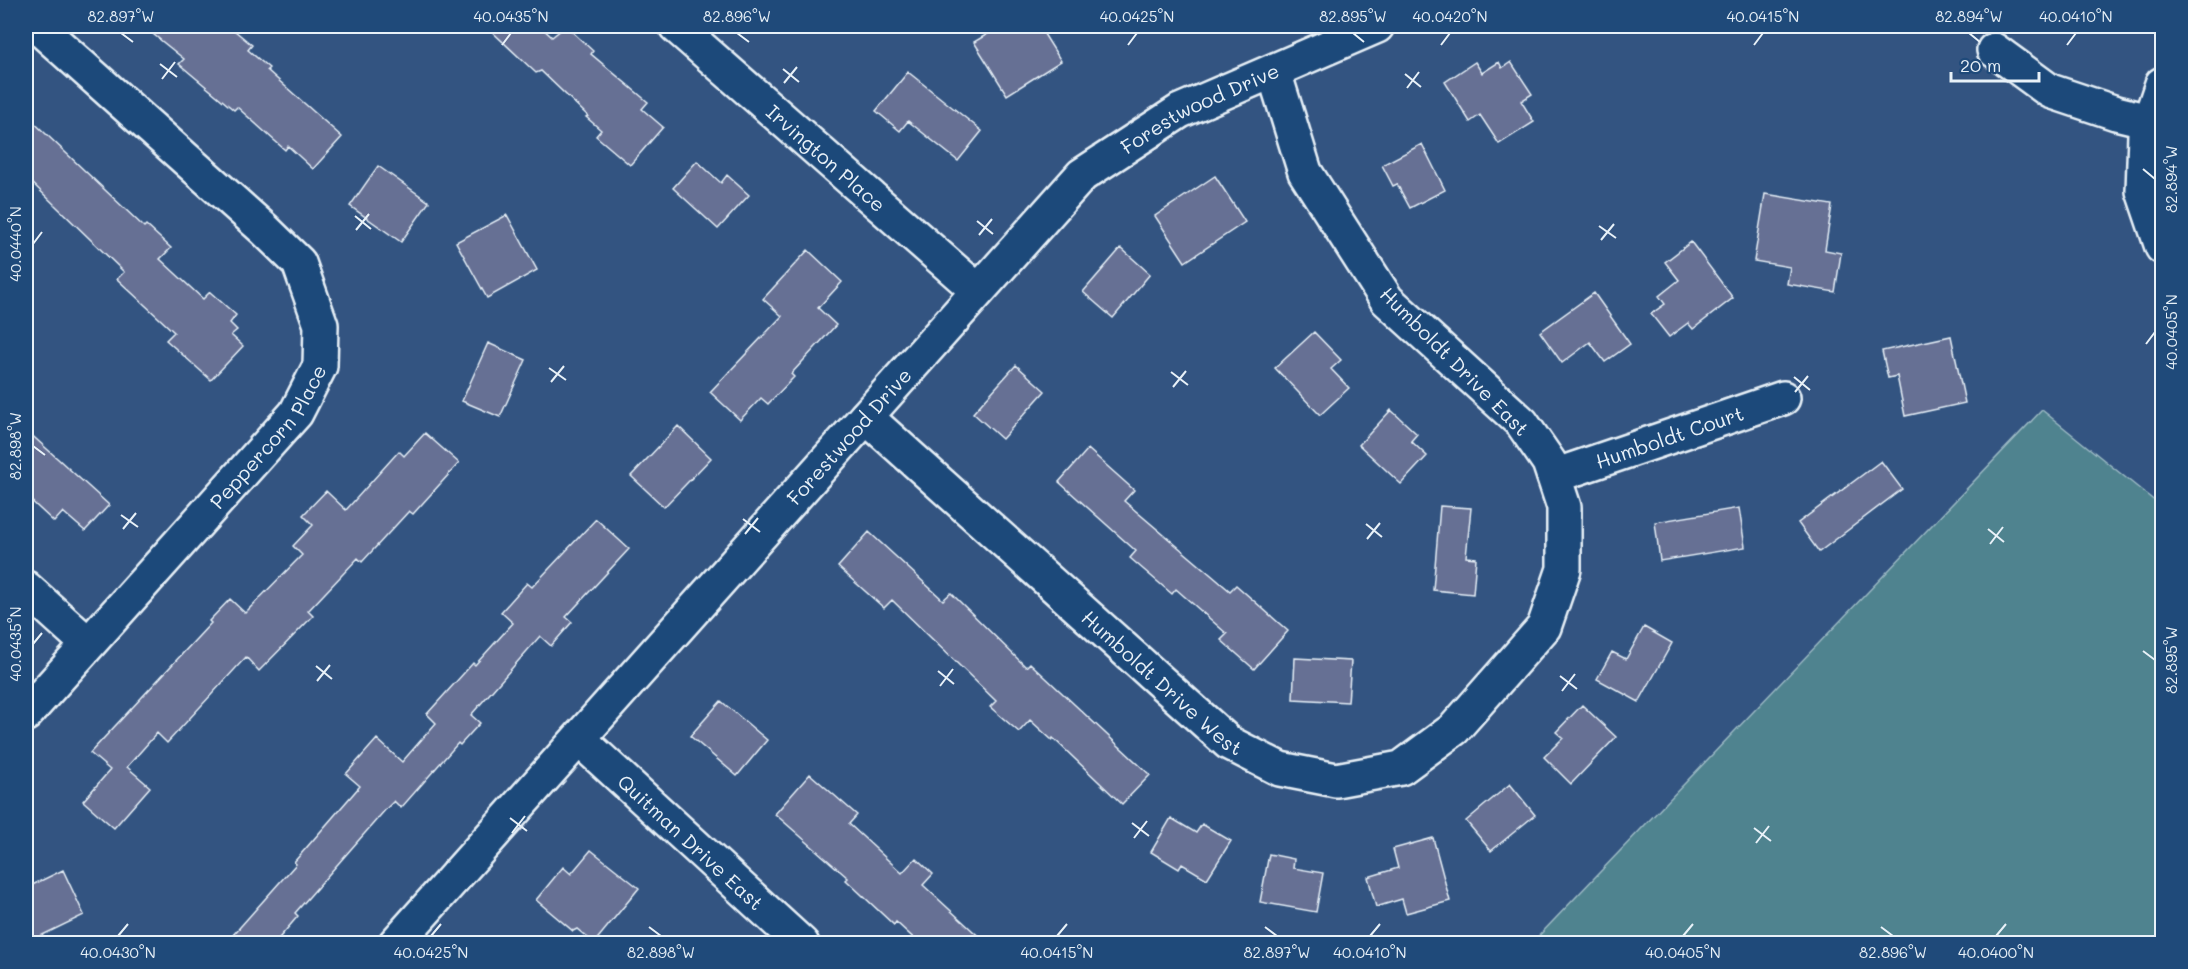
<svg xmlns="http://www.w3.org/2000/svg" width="2188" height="969" font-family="Mali,sans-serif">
<rect width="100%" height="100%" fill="#335481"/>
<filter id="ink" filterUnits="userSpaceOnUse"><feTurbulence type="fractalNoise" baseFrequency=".0167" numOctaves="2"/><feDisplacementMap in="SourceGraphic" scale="12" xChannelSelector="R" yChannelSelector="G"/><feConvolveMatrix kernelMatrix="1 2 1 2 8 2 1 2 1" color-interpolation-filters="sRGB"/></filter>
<g filter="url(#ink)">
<path fill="#50838f" stroke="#9cbac4" stroke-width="1.5" d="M2042 410 2162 507V943H1532Z"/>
<path fill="#666f94" stroke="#e8f1f8" stroke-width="1.5" d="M143 26H229L252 45 248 50 269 68 267 70 342 137 313 169 288 146 285 150 237 107 234 110 179 64 184 59Z
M486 26H540L552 37 566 26 593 51 591 54 648 102 642 109 663 127 630 165 596 136 601 130 586 117 588 116 541 71 536 73Z
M1001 26H1039L1061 61 1007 95 974 42Z
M1475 62 1482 73 1499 62 1502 68 1511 62 1532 94 1521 101 1534 122 1499 144 1480 115 1470 122 1445 82Z
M908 72 982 131 958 161 908 121 900 131 876 111Z
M26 115 144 227 146 225 171 248 160 259 203 299 210 292 236 315 230 323 237 330 231 335 243 346 211 380 166 340 174 332 117 279 124 272 26 177Z
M1422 144 1445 190 1410 208 1397 184 1393 186 1382 165Z
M697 161 721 183 727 175 749 195 718 229 673 188Z
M378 166 429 202 401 242 350 206Z
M1215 176 1245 222 1185 262 1155 216Z
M1765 194 1832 205 1825 250 1841 253 1835 292 1787 284 1790 267 1754 261Z
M507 215 537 270 487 298 456 242Z
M1691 242 1733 298 1693 329 1688 323 1669 337 1651 314 1665 304 1659 296 1679 280 1665 262Z
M1121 248 1150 274 1113 318 1083 292Z
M808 250 842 282 818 308 836 325 791 374 794 377 768 404 761 398 740 420 710 392 782 316 763 299Z
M1594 293 1630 344 1605 362 1590 342 1562 363 1540 332Z
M1314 332 1341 360 1331 369 1349 388 1320 415 1275 368Z
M1951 336 1965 403 1905 416 1897 376 1888 378 1882 351Z
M488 343 526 360 500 417 462 401Z
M1016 365 1045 391 1002 439 973 413Z
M1391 410 1417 434 1411 441 1427 456 1401 484 1359 445Z
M678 426 711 458 664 507 631 476Z
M26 430 109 505 85 531 63 512 54 522 26 496Z
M425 433 459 463 413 514 409 511 362 562 358 558 308 611 313 616 259 671 246 657 167 743 157 733 127 767 150 787 114 828 83 801 110 770 90 753 211 623 209 621 230 599 245 613 302 555 293 546 313 525 303 515 326 491 346 510 399 451 404 456Z
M1088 449 1134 490 1124 501 1230 591 1236 585 1288 631 1254 669 1221 640 1227 634 1176 589 1172 594 1130 558 1136 551 1059 482Z
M1881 461 1902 489 1819 552 1798 523Z
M1440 506 1471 508 1466 557 1476 558 1473 594 1433 590Z
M1739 508 1745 547 1660 561 1655 522Z
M596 519 629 549 566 617 572 622 551 646 540 636 471 715 480 723 460 745 458 743 401 808 394 801 386 809 295 913 298 916 274 944H225L296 864 294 862 360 786 346 774 377 739 402 762 436 723 427 714 473 663 475 665 513 623 501 612 527 583 532 587Z
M869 532 943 600 951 593 1026 667 1030 663 1150 775 1122 804 1053 738 1052 740 1030 720 1019 732 990 707 996 701 892 600 884 608 838 567Z
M1644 627 1672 643 1639 702 1597 679 1612 652 1626 659Z
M1295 658 1351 661 1348 702 1293 699Z
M721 701 767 740 737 776 690 736Z
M1582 705 1616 737 1571 784 1544 757 1563 738 1556 732Z
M810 774 857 815 849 824 902 873 916 858 933 874 923 885 987 944H920L896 922 894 925 846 880 848 878 775 814Z
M1510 784 1535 815 1491 851 1466 821Z
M1171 818 1196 833 1202 824 1231 841 1207 879 1182 864 1179 869 1151 852Z
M1433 838 1450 901 1406 913 1402 899 1376 907 1368 877 1398 868 1393 849Z
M591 850 639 888 594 943 577 929 573 931 536 900 563 867 571 874Z
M1269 854 1294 859 1293 868 1323 873 1316 912 1260 902Z
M63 870 84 915 26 943V888Z"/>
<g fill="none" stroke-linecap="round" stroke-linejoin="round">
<g stroke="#e8f1f8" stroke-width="38">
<g id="minor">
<path id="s1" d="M676 26 977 290"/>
<path d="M1994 50 2050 91 2116 113 2149 121"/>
<path d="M2162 84 2145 134 2143 191 2162 247"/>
<path id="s2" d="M866 417 1229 743 1280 769 1336 780 1401 768 1454 729 1544 627 1564 569V507L1549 462 1522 423 1387 300 1305 172 1274 72"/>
<path id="s3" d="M1554 476 1783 398"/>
<path d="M26 588 88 644"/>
<path id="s4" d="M26 714 296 413 320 366 321 325 299 263 264 229 37 26"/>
<path id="s5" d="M579 739 802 944"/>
<path id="s6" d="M395 944 1082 175 1180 111 1377 26"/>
</g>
</g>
<use href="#minor" stroke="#1f4a7a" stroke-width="33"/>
</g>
</g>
<path fill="none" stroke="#e8f1f8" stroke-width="2" d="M121 33 133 42M737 33 749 42M1353 33 1364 42M1969 33 1980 42M502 45 511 33M1128 45 1137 33M1441 45 1450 33M1754 45 1763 33M2067 45 2076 33M160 64 177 77M783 69 799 82M1405 74 1421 87M162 79 175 62M784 83 797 67M1407 88 1419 72M2143 169 2155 179M355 216 371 229M977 221 993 234M1599 226 1616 238M356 230 369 214M979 235 992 219M1601 240 1614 224M33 244 42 232M2146 344 2155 332M549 368 566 380M1171 372 1188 385M1794 377 1810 390M551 382 564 366M1173 387 1186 371M1795 392 1808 376M33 446 45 455M121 515 138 527M743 519 760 532M1366 524 1382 537M123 529 136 513M1988 529 2004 542M745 534 758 518M1367 539 1380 523M1990 544 2003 527M33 644 42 633M2143 651 2155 660M316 666 332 679M938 671 954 684M1560 676 1577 689M317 681 330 665M940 686 953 669M1562 691 1575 674M510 818 527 831M1132 823 1149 836M1754 828 1771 841M512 833 525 816M1134 838 1147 821M1756 843 1769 826M649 927 661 936M1265 927 1277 936M1881 927 1893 936M118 936 128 924M431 936 441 924M1057 936 1067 924M1370 936 1380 924M1683 936 1693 924M1996 936 2006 924"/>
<g text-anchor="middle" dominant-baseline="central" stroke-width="4.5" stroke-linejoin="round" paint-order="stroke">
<g font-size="20" fill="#e8f1f8" stroke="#1f4a7a">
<text stroke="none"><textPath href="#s6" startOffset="1167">Forestwood Drive</textPath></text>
<text stroke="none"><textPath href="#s1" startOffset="200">Irvington Place</textPath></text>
<text transform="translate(1455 361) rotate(45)">Humboldt Drive East</text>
<text stroke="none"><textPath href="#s4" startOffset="369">Peppercorn Place</textPath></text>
<text stroke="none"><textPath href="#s6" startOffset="681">Forestwood Drive</textPath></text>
<text stroke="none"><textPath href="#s3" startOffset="122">Humboldt Court</textPath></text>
<text stroke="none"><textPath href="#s2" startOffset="398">Humboldt Drive West</textPath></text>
<text stroke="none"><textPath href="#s5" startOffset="152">Quitman Drive East</textPath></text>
</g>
</g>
<rect width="2188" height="969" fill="none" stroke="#1f4a7a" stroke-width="66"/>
<path d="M1951 72v9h88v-9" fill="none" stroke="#e8f1f8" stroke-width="3"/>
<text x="1960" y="72" font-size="18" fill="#e8f1f8" stroke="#1f4a7a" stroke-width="4.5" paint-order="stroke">20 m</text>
<rect x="33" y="33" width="2122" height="903" fill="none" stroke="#e8f1f8" stroke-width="2"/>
<g font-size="15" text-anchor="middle" fill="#e8f1f8">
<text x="121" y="22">82.897°W</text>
<text x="511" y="22">40.0435°N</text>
<text x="737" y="22">82.896°W</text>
<text x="1137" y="22">40.0425°N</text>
<text x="1353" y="22">82.895°W</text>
<text x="1450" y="22">40.0420°N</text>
<text x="1763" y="22">40.0415°N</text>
<text x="1969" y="22">82.894°W</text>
<text x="2076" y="22">40.0410°N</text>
<text transform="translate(2172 179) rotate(-90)" y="5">82.894°W</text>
<text transform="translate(16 244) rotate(-90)" y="5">40.0440°N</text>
<text transform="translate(2172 332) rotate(-90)" y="5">40.0405°N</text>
<text transform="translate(16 446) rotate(-90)" y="5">82.898°W</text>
<text transform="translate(16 644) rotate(-90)" y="5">40.0435°N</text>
<text transform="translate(2172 660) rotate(-90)" y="5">82.895°W</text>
<text x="118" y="958">40.0430°N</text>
<text x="431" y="958">40.0425°N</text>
<text x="661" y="958">82.898°W</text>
<text x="1057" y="958">40.0415°N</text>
<text x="1277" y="958">82.897°W</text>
<text x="1370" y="958">40.0410°N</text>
<text x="1683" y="958">40.0405°N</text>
<text x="1893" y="958">82.896°W</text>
<text x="1996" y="958">40.0400°N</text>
</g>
</svg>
